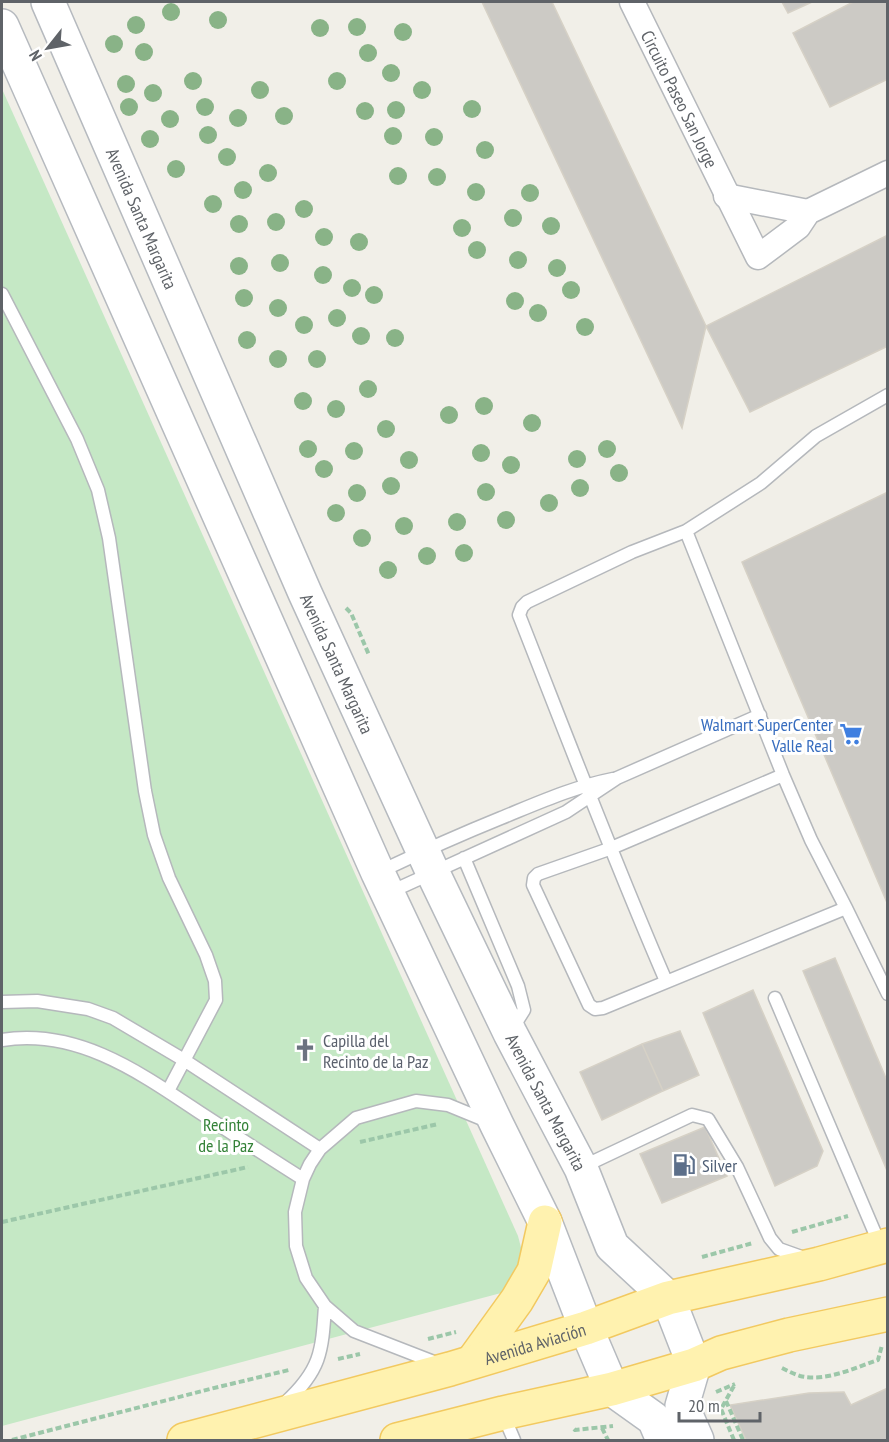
<svg xmlns="http://www.w3.org/2000/svg" width="889" height="1442" font-family="'PT Sans Narrow',sans-serif">
<rect width="100%" height="100%" fill="#f1efe8"/>
<path fill="#c5e8c5" d="M2 89 518 1236 523 1255 513 1281 501 1293 2 1426Z"/>
<path fill="#cccac5" stroke="#d6d1c6" stroke-width="1.5" d="M482 2H552L706 326 682 428Z
M782 2H812L788 13Z
M853 2H888V79L830 107 793 33Z
M888 235V346L750 412 706 326Z
M888 492V905L742 562Z
M835 958 888 1083V1173L803 971Z
M753 990 823 1151 817 1166 775 1186 703 1013Z
M680 1031 699 1075 663 1091 642 1044Z
M642 1044 663 1091 602 1120 580 1072Z
M705 1127 727 1176 662 1203 640 1154Z
M888 1388V1440H746L730 1405 809 1393 844 1392 851 1405Z"/>
<g fill="none" stroke-linecap="round" stroke-linejoin="round">
<g stroke="#b5b8bc" stroke-width="15">
<path id="service" d="M2 294 77 439 98 490 109 538 145 791 154 835 169 878 206 955 215 981 216 1000 168 1091
M686 531 761 483 816 436 888 395
M783 775 609 849 538 874 534 878 533 885 589 1005 595 1009 603 1008 846 908
M464 858 518 986 524 1010 512 1029
M379 872C419 853 459 835 501 818 538 803 573 787 613 779
M388 893 566 812 617 778 760 715
M666 981C614 861 567 737 519 615L522 607 527 602 632 552 686 531 783 775 811 840 846 908 888 994
M775 998 880 1245
M2 1002 37 1001 88 1009 113 1018 184 1060 320 1149
M2 1040C77 1028 139 1072 199 1112 233 1134 268 1157 303 1179
M582 1167 692 1115 708 1119 737 1167 770 1238 779 1249 807 1259
M439 1364 354 1331 325 1306 306 1278 296 1246 295 1212 303 1179 310 1164 320 1149 356 1118 416 1101 448 1105 487 1121
M285 1403C321 1370 322 1352 325 1306
M503 1414 514 1440"/>
</g>
<g stroke="#b5b8bc" stroke-width="27">
<g id="minor">
<path id="s1" d="M632 2 758 257 798 227 808 212 888 173"/>
<path d="M726 196 808 212"/>
</g>
</g>
<g stroke="#b6babf" stroke-width="36">
<g id="secondary">
<path id="s2" d="M48 2 305 593 433 873 510 1033 581 1168 612 1246 668 1298 694 1365 682 1406 697 1440"/>
<path d="M2 26 378 873 497 1125 545 1222 586 1328 612 1389 654 1419 663 1440"/>
</g>
</g>
<g stroke="#f2c960" stroke-width="36">
<g id="primary">
<path d="M473 1361 517 1300 534 1271 545 1222"/>
<path id="s3" d="M184 1440 450 1369 586 1328 668 1298 819 1264 888 1245"/>
<path d="M397 1440 503 1413 612 1389 694 1365 721 1353 789 1335 888 1314"/>
</g>
</g>
<path stroke="#9cc7a9" stroke-width="4" stroke-dasharray="6 3" stroke-linecap="butt" d="M346 608 351 613 369 655
M360 1142 438 1124
M2 1222 248 1167
M792 1232 848 1216
M702 1257 753 1243
M428 1339 456 1332
M338 1359 360 1354
M782 1368C788 1371 794 1374 800 1376 826 1382 854 1368 878 1360L882 1345
M716 1392 735 1384
M726 1401 743 1440
M602 1428 608 1440
M574 1429 575 1430 613 1426
M12 1440 210 1389 289 1370
M734 1440 721 1409 735 1384"/>
<use href="#service" stroke="#fff" stroke-width="12"/>
<use href="#minor" stroke="#fff" stroke-width="24"/>
<use href="#secondary" stroke="#fff" stroke-width="33"/>
<use href="#primary" stroke="#fff2af" stroke-width="33"/>
</g>
<g fill="#89b387">
<circle cx="171" cy="12" r="9"/>
<circle cx="218" cy="20" r="9"/>
<circle cx="136" cy="25" r="9"/>
<circle cx="357" cy="27" r="9"/>
<circle cx="320" cy="28" r="9"/>
<circle cx="403" cy="32" r="9"/>
<circle cx="114" cy="44" r="9"/>
<circle cx="144" cy="52" r="9"/>
<circle cx="368" cy="53" r="9"/>
<circle cx="391" cy="73" r="9"/>
<circle cx="193" cy="81" r="9"/>
<circle cx="337" cy="81" r="9"/>
<circle cx="126" cy="84" r="9"/>
<circle cx="260" cy="90" r="9"/>
<circle cx="422" cy="90" r="9"/>
<circle cx="153" cy="93" r="9"/>
<circle cx="129" cy="107" r="9"/>
<circle cx="205" cy="107" r="9"/>
<circle cx="472" cy="109" r="9"/>
<circle cx="396" cy="110" r="9"/>
<circle cx="365" cy="111" r="9"/>
<circle cx="284" cy="116" r="9"/>
<circle cx="238" cy="118" r="9"/>
<circle cx="170" cy="119" r="9"/>
<circle cx="208" cy="135" r="9"/>
<circle cx="393" cy="136" r="9"/>
<circle cx="434" cy="137" r="9"/>
<circle cx="150" cy="139" r="9"/>
<circle cx="485" cy="150" r="9"/>
<circle cx="227" cy="157" r="9"/>
<circle cx="176" cy="169" r="9"/>
<circle cx="268" cy="173" r="9"/>
<circle cx="398" cy="176" r="9"/>
<circle cx="437" cy="177" r="9"/>
<circle cx="243" cy="190" r="9"/>
<circle cx="476" cy="192" r="9"/>
<circle cx="530" cy="193" r="9"/>
<circle cx="213" cy="204" r="9"/>
<circle cx="304" cy="209" r="9"/>
<circle cx="513" cy="218" r="9"/>
<circle cx="276" cy="222" r="9"/>
<circle cx="239" cy="224" r="9"/>
<circle cx="551" cy="226" r="9"/>
<circle cx="462" cy="228" r="9"/>
<circle cx="324" cy="237" r="9"/>
<circle cx="359" cy="242" r="9"/>
<circle cx="477" cy="250" r="9"/>
<circle cx="518" cy="260" r="9"/>
<circle cx="280" cy="263" r="9"/>
<circle cx="239" cy="266" r="9"/>
<circle cx="557" cy="268" r="9"/>
<circle cx="323" cy="275" r="9"/>
<circle cx="352" cy="288" r="9"/>
<circle cx="571" cy="290" r="9"/>
<circle cx="374" cy="295" r="9"/>
<circle cx="244" cy="298" r="9"/>
<circle cx="515" cy="301" r="9"/>
<circle cx="278" cy="308" r="9"/>
<circle cx="538" cy="313" r="9"/>
<circle cx="337" cy="318" r="9"/>
<circle cx="304" cy="325" r="9"/>
<circle cx="585" cy="327" r="9"/>
<circle cx="361" cy="336" r="9"/>
<circle cx="395" cy="338" r="9"/>
<circle cx="247" cy="340" r="9"/>
<circle cx="278" cy="359" r="9"/>
<circle cx="317" cy="359" r="9"/>
<circle cx="368" cy="389" r="9"/>
<circle cx="303" cy="401" r="9"/>
<circle cx="484" cy="406" r="9"/>
<circle cx="336" cy="409" r="9"/>
<circle cx="449" cy="415" r="9"/>
<circle cx="532" cy="423" r="9"/>
<circle cx="386" cy="429" r="9"/>
<circle cx="308" cy="449" r="9"/>
<circle cx="607" cy="449" r="9"/>
<circle cx="354" cy="451" r="9"/>
<circle cx="481" cy="453" r="9"/>
<circle cx="577" cy="459" r="9"/>
<circle cx="409" cy="460" r="9"/>
<circle cx="511" cy="465" r="9"/>
<circle cx="324" cy="469" r="9"/>
<circle cx="619" cy="473" r="9"/>
<circle cx="391" cy="486" r="9"/>
<circle cx="580" cy="488" r="9"/>
<circle cx="486" cy="492" r="9"/>
<circle cx="357" cy="493" r="9"/>
<circle cx="549" cy="503" r="9"/>
<circle cx="336" cy="513" r="9"/>
<circle cx="506" cy="520" r="9"/>
<circle cx="457" cy="522" r="9"/>
<circle cx="404" cy="526" r="9"/>
<circle cx="362" cy="538" r="9"/>
<circle cx="464" cy="553" r="9"/>
<circle cx="427" cy="556" r="9"/>
<circle cx="388" cy="570" r="9"/>
</g>
<defs>
<g id="supermarket-bare" transform="scale(1.8)"><path d="M-6-5.5h2.5l.6 2H6L4.5 2H-2.5L-4.4-4H-6ZM-1.5 3.2a1.3 1.3 0 1 0 .1 0ZM3 3.2a1.3 1.3 0 1 0 .1 0Z" fill="#3f7fe0" stroke="#fff" stroke-width="2.5" paint-order="stroke"/></g>
<g id="church-bare" transform="scale(1.8)"><path d="M-1.2-6h2.4v3.5h3.3v2.4h-3.3V6h-2.4V-.1h-3.3v-2.4h3.3Z" fill="#6b7280" stroke="#fff" stroke-width="2.5" paint-order="stroke"/></g>
<g id="fuel-bare" transform="scale(1.8)"><path d="M-5.5-6h7V0h2V4h1.3V-2.5L3-4.5l.8-.8L6-3V5H2.5V1h-1V6h-7ZM-4.2-4.7v3.2H.2V-4.7Z" fill="#5c6f8a" stroke="#fff" stroke-width="2.5" paint-order="stroke"/></g>
</defs>
<g fill-rule="evenodd">
<use href="#supermarket-bare" x="851" y="734"/>
<use href="#church-bare" x="305" y="1050"/>
<use href="#fuel-bare" x="684" y="1165"/>
</g>
<g text-anchor="middle" dominant-baseline="central" stroke-width="6" stroke-linejoin="round" paint-order="stroke">
<g font-size="18" fill="#5f6368" stroke="#fff">
<text stroke="none"><textPath href="#s1" startOffset="108">Circuito Paseo San Jorge</textPath></text>
<text stroke="none"><textPath href="#s2" startOffset="236">Avenida Santa Margarita</textPath></text>
<text stroke="none"><textPath href="#s2" startOffset="722">Avenida Santa Margarita</textPath></text>
<text stroke="none"><textPath href="#s2" startOffset="1208">Avenida Santa Margarita</textPath></text>
<text stroke="none"><textPath href="#s3" startOffset="364">Avenida Aviación</textPath></text>
</g>
<g font-size="18" fill="#366cbe" stroke="#fff" text-anchor="end">
<text x="833" y="724">Walmart SuperCenter<tspan x="833" dy="21">Valle Real</tspan></text>
</g>
<g font-size="18" fill="#5b616d" stroke="#fff" text-anchor="start">
<text x="323" y="1040">Capilla del<tspan x="323" dy="21">Recinto de la Paz</tspan></text>
</g>
<g font-size="18" fill="#348238" stroke="#fff">
<text x="226" y="1124">Recinto<tspan x="226" dy="21">de la Paz</tspan></text>
</g>
<g font-size="18" fill="#4e5e75" stroke="#fff" text-anchor="start">
<text x="702" y="1165">Silver</text>
</g>
</g>
<rect width="889" height="1442" fill="none" stroke="#5f6368" stroke-width="6"/>
<g transform="translate(48 48) rotate(239)" stroke="#ffffff" stroke-width="4.5" paint-order="stroke">
<path d="M0-4.5L10 22L0 15L-10 22Z" fill="#5f6368"/>
<text y="-9" font-size="16" font-weight="bold" text-anchor="middle" fill="#5f6368">N</text>
</g>
<path d="M679 1412v9h81v-9" fill="none" stroke="#5f6368" stroke-width="3"/>
<text x="688" y="1412" font-size="18" fill="#5f6368" stroke="#ffffff" stroke-width="4.5" paint-order="stroke">20 m</text>
</svg>
